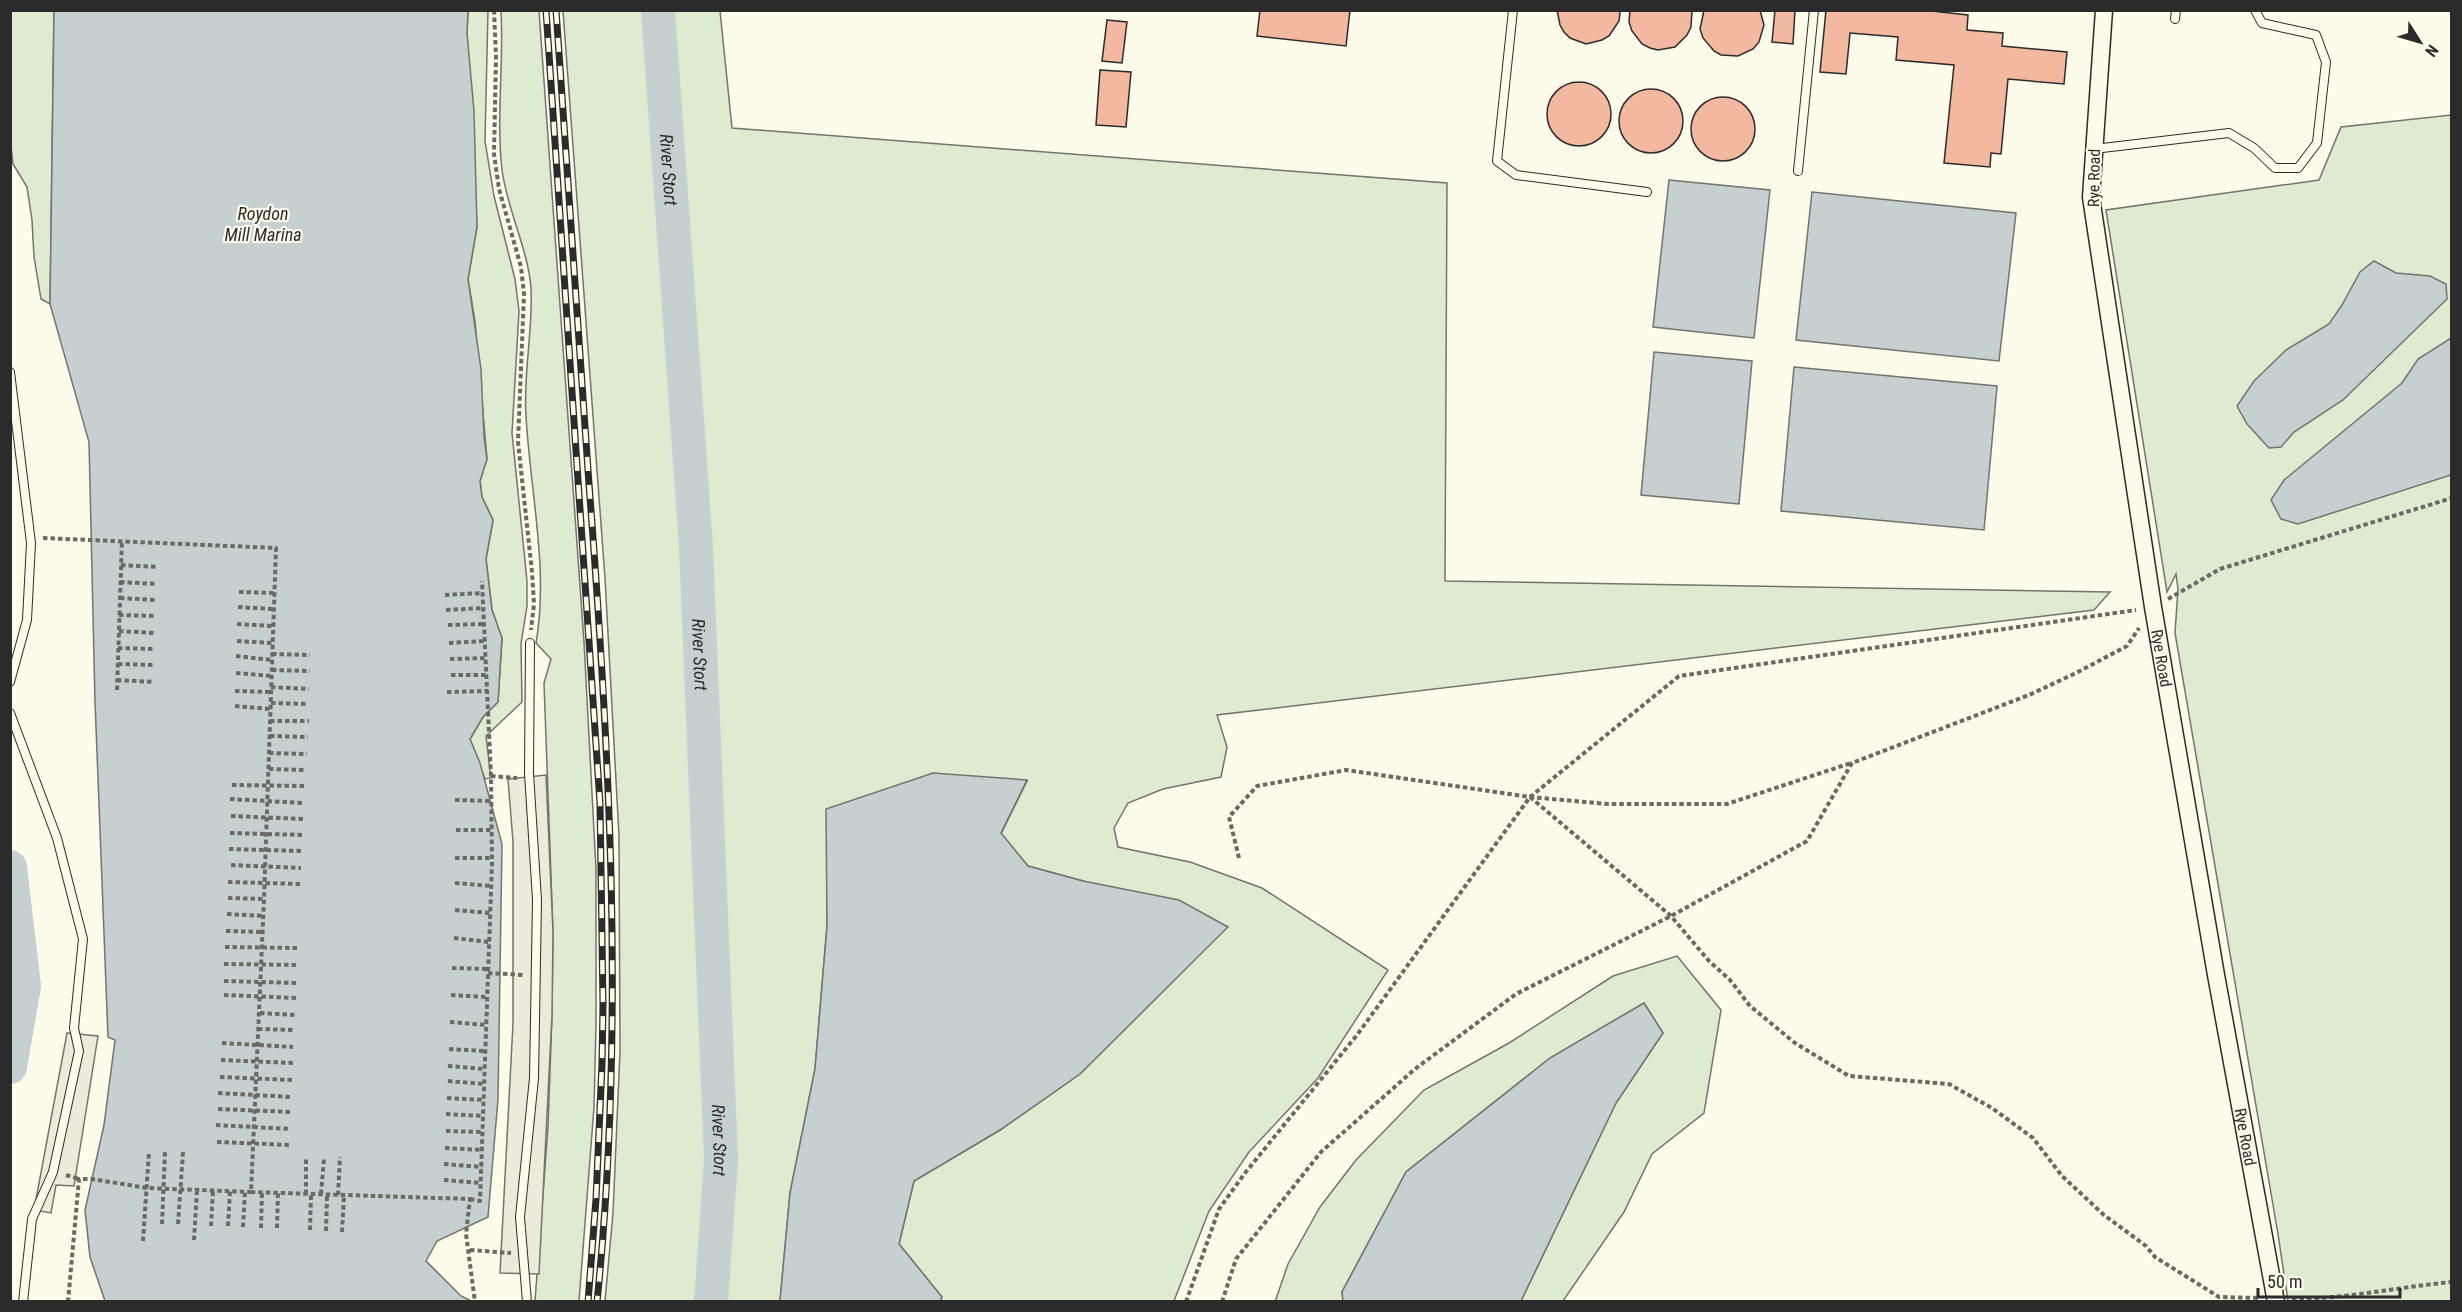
<svg xmlns="http://www.w3.org/2000/svg" width="2462" height="1312" font-family="'Roboto Condensed',sans-serif">
<rect width="100%" height="100%" fill="#fdfbea"/>
<path fill="#deebd1" stroke="#74746e" stroke-width="1.5" d="M10 11H54L50 304 41 299 34 257 32 220 27 187 13 164 11 146Z
M468 11H488L485 141 494 196 515 279 519 311 512 433 527 581V606L521 644 522 702 486 736 491 778 485 779 470 739 483 717 498 702 502 638 492 610 486 559 493 520 482 497 480 481 487 459 475 321 468 279 477 227 467 33Z
M501 11H539L584 642 596 869V1023L594 1107 579 1301H535L548 1127 552 1015 553 932 544 683 551 659 536 643C549 570 530 490 526 416 523 374 533 332 531 289 529 252 507 209 502 170 496 117 504 64 501 11Z
M563 11H720L732 128 1447 183 1445 581 2110 592 2094 610 1217 715 1227 747 1221 777 1163 789 1128 803 1114 828 1118 847 1190 862 1262 888 1388 970 1318 1078 1249 1152 1209 1211 1174 1301H940L942 1297 899 1244 914 1181 1000 1130 1080 1074 1227 926 1083 881 1028 866 1001 834 1027 781 827 809V926L815 1069 790 1193 780 1301H605L613 1213 620 1051 619 836 605 578Z
M2451 115V1301H2288L2278 1234 2175 633 2178 589 2176 574 2167 592 2106 210 2319 180 2341 127Z
M1677 956 1721 1010 1704 1113 1652 1154 1624 1212 1563 1301H1521L1616 1103 1663 1033 1644 1003 1550 1058 1406 1172 1342 1292 1343 1301 1275 1302 1288 1264 1320 1207 1356 1160 1424 1090 1509 1043 1613 976Z"/>
<path fill="#eceadb" stroke="#74746e" stroke-width="1.5" d="M546 775 553 932 552 1015 539 1274 500 1273 513 1023V842L508 779Z
M67 1033 98 1036 74 1186 56 1185 51 1213 34 1210Z"/>
<path fill="#c7d0d0" stroke="#74746e" stroke-width="1.5" d="M54 11H468L467 33 474 111 477 227 468 279 481 369 484 437 487 459 480 481 482 497 493 520 486 559 492 610 502 638 498 702 483 717 470 739 480 763 502 844 498 1099 488 1217 437 1241 426 1261 461 1296 471 1301H105L90 1257 85 1210 104 1125 115 1040 108 1037 95 701 89 442 50 304Z
M1669 180 1770 190 1754 338 1653 327Z
M1812 192 2016 213 1999 361 1796 340Z
M2374 261 2396 273 2430 276 2446 284 2447 299 2343 400 2294 432 2281 447 2269 448 2247 424 2237 406 2254 381 2286 350 2329 324 2342 305 2360 272Z
M2451 338V475L2298 524 2281 519 2271 500 2284 480 2402 383 2418 359Z
M1654 352 1752 361 1739 504 1641 495Z
M1794 367 1997 386 1984 530 1781 511Z
M933 773 1027 780 1001 833 1028 866 1083 881 1179 900 1228 927 1080 1074 1000 1130 914 1181 899 1244 942 1297 940 1301H780L790 1193 815 1069 827 926 826 809Z
M1644 1003 1663 1033 1616 1103 1521 1301H1343L1342 1292 1406 1172 1550 1058Z"/>
<g fill="none" stroke-linecap="round" stroke-linejoin="round">
<g stroke="#c7d0d0" stroke-width="34">
<path id="s1" d="M658 10 696 547 721 1160 711 1302"/>
<path d="M10 867 24 986 10 1067"/>
</g>
</g>
<path fill="#f2b8a0" stroke="#2b2b2b" stroke-width="1.5" d="M1260 10H1350L1346 46 1257 36Z
M1557 10H1620V12L1619 21 1609 36 1602 40 1586 44 1570 38 1564 32 1560 25Z
M1630 10H1692L1691 27 1687 35 1675 47 1658 50 1650 48 1642 44 1632 31 1629 22Z
M1704 10H1760L1764 25 1759 42 1753 49 1738 56 1721 55 1714 51 1703 38 1700 29Z
M1775 10H1795L1793 44 1772 42Z
M1826 10H1922L1968 15 1967 30 2003 33 2002 46 2067 52 2064 84 2008 79 2001 154 1991 153 1990 167 1944 163 1954 65 1896 60 1898 37 1850 33 1846 74 1820 72Z
M1107 20 1127 22 1122 63 1102 61Z
M1100 70 1131 72 1126 127 1096 125Z
M1547 114a32 32 0 1 1 64 0a32 32 0 1 1-64 0Z
M1619 121a32 32 0 1 1 64 0a32 32 0 1 1-64 0Z
M1691 129a32 32 0 1 1 64 0a32 32 0 1 1-64 0Z"/>
<g fill="none" stroke-linecap="round" stroke-linejoin="round">
<g stroke="#2b2b2b" stroke-width="10">
<path id="service" d="M1513 10 1497 161 1516 175 1647 192
M2175 19 2176 10
M2094 149 2229 133 2254 148 2275 168H2298L2317 143 2326 62 2316 35 2262 23 2255 10
M1798 171 1814 10
M10 372 31 543 27 620 10 682
M10 713 57 838 83 939 74 1028 79 1051 53 1172 32 1219 23 1302
M527 1302 520 1217 534 1078 537 900 529 773 530 643"/>
</g>
<g stroke="#2b2b2b" stroke-width="19">
<g id="minor">
<path id="s2" d="M2104 10 2091 197 2153 607 2216 975 2276 1302"/>
</g>
</g>
<path stroke="#6a6964" stroke-width="4" stroke-dasharray="4.5 3" stroke-linecap="butt" d="M494 10 496 56 494 154 499 189 521 267 524 294 518 442 532 572 534 604 531 630
M43 538 276 548 264 899 251 1192 470 1199 466 1234 475 1302
M121 565 158 567
M120 582 157 584
M239 592 275 593
M445 595 482 593
M120 598 156 600
M2168 599 2220 569 2452 498
M238 607 274 609
M446 610 483 608
M119 615 156 616
M237 624 273 626
M448 625 484 624
M119 631 155 633
M237 641 273 643
M449 643 485 641
M118 648 154 649
M272 654 310 655
M236 656 272 660
M450 659 486 658
M118 664 154 665
M272 670 310 671
M236 673 272 676
M451 675H487
M117 680 154 682
M271 687 309 689
M117 690 122 541
M235 691 271 692
M447 692 488 691
M271 703 308 704
M235 706 270 709
M270 721H309
M270 736 308 737
M269 753 307 754
M269 769 306 770
M491 776 517 778
M232 785 305 786
M1530 797 1671 916 1709 961 1730 980 1750 1006 1795 1043 1849 1076 1949 1084 1992 1108 2033 1138 2062 1176 2104 1215 2146 1246 2155 1257 2219 1297 2260 1298
M230 799 304 803
M455 800 491 801
M231 816 304 819
M456 830H491
M230 833 304 835
M229 849 302 851
M455 858H492
M1239 858 1229 817 1257 786 1346 770 1530 797 1608 804H1727L1851 763
M231 865 301 868
M228 882 300 884
M455 883 491 886
M228 898 264 899
M455 910 490 913
M227 914 264 916
M226 931 263 932
M454 938 489 942
M225 947 297 948
M224 964 298 965
M452 968 488 969
M488 973 523 975
M224 981 296 983
M224 995 297 998
M451 995 487 997
M260 1013 295 1015
M450 1022 486 1025
M258 1029 294 1030
M222 1043 293 1047
M449 1049 485 1051
M221 1060 293 1063
M448 1066 485 1069
M220 1077 292 1080
M448 1081 484 1084
M218 1093 292 1097
M447 1098 484 1100
M218 1109 293 1112
M446 1114 483 1116
M216 1125 291 1129
M446 1131 483 1132
M217 1142 290 1145
M445 1148 482 1150
M444 1164 482 1167
M66 1175 79 1179
M444 1180 481 1183
M306 1194V1157
M321 1194 324 1159
M338 1195 340 1157
M470 1199 480 1201 492 863 491 776 482 581
M162 1224 165 1151
M178 1224 183 1152
M211 1226 213 1190
M228 1226 230 1191
M243 1227 245 1191
M261 1228 262 1192
M277 1228 278 1193
M310 1230 311 1194
M326 1231 327 1195
M342 1232 344 1195
M194 1240 197 1190
M143 1241 149 1152
M470 1250 511 1253
M2292 1299C2346 1299 2398 1287 2452 1282
M68 1302 79 1179H92L147 1188 251 1192
M1186 1302 1219 1209 1245 1173 1357 1035 1530 797 1679 676 2136 610
M1222 1302 1236 1259 1321 1152 1415 1069 1516 994 1671 916 1807 841 1852 763 2029 695 2076 673 2127 646 2139 628"/>
<use href="#service" stroke="#fdfbea" stroke-width="8"/>
<use href="#minor" stroke="#fdfbea" stroke-width="16"/>
<g stroke="#2b2b2b" stroke-width="7">
<path id="rail" d="M546 10 600 803 603 1005 602 1064 596 1199 588 1302
M556 10C567 168 578 326 589 484 610 756 625 1029 597 1302"/>
</g>
<use href="#rail" stroke="#fdfbea" stroke-width="4.5" stroke-dasharray="14" stroke-linecap="butt"/>
</g>
<g text-anchor="middle" dominant-baseline="central" stroke-width="4.5" stroke-linejoin="round" paint-order="stroke">
<g font-size="16" fill="#2b2b2b" stroke="#fdfbea">
<text transform="translate(2094 178) rotate(-89)">Rye Road</text>
<text stroke="none"><textPath href="#s2" startOffset="654">Rye Road</textPath></text>
<text stroke="none"><textPath href="#s2" startOffset="1140">Rye Road</textPath></text>
</g>
<g font-size="18" font-style="italic" fill="#2b2b2b" stroke="#fdfbea">
<text stroke="none"><textPath href="#s1" startOffset="160">River Stort</textPath></text>
<text x="263" y="213">Roydon<tspan x="263" dy="21">Mill Marina</tspan></text>
<text stroke="none"><textPath href="#s1" startOffset="646">River Stort</textPath></text>
<text stroke="none"><textPath href="#s1" startOffset="1132">River Stort</textPath></text>
</g>
</g>
<rect width="2462" height="1312" fill="none" stroke="#2b2b2b" stroke-width="24"/>
<g transform="translate(2420 42) rotate(127)" stroke="#fdfbea" stroke-width="4.5" paint-order="stroke">
<path d="M0-4.5L10 22L0 15L-10 22Z" fill="#2b2b2b"/>
<text y="-9" font-size="16" font-weight="bold" text-anchor="middle" fill="#2b2b2b">N</text>
</g>
<path d="M2258 1288v9h142v-9" fill="none" stroke="#2b2b2b" stroke-width="3"/>
<text x="2267" y="1288" font-size="18" fill="#2b2b2b" stroke="#fdfbea" stroke-width="4.5" paint-order="stroke">50 m</text>
</svg>
